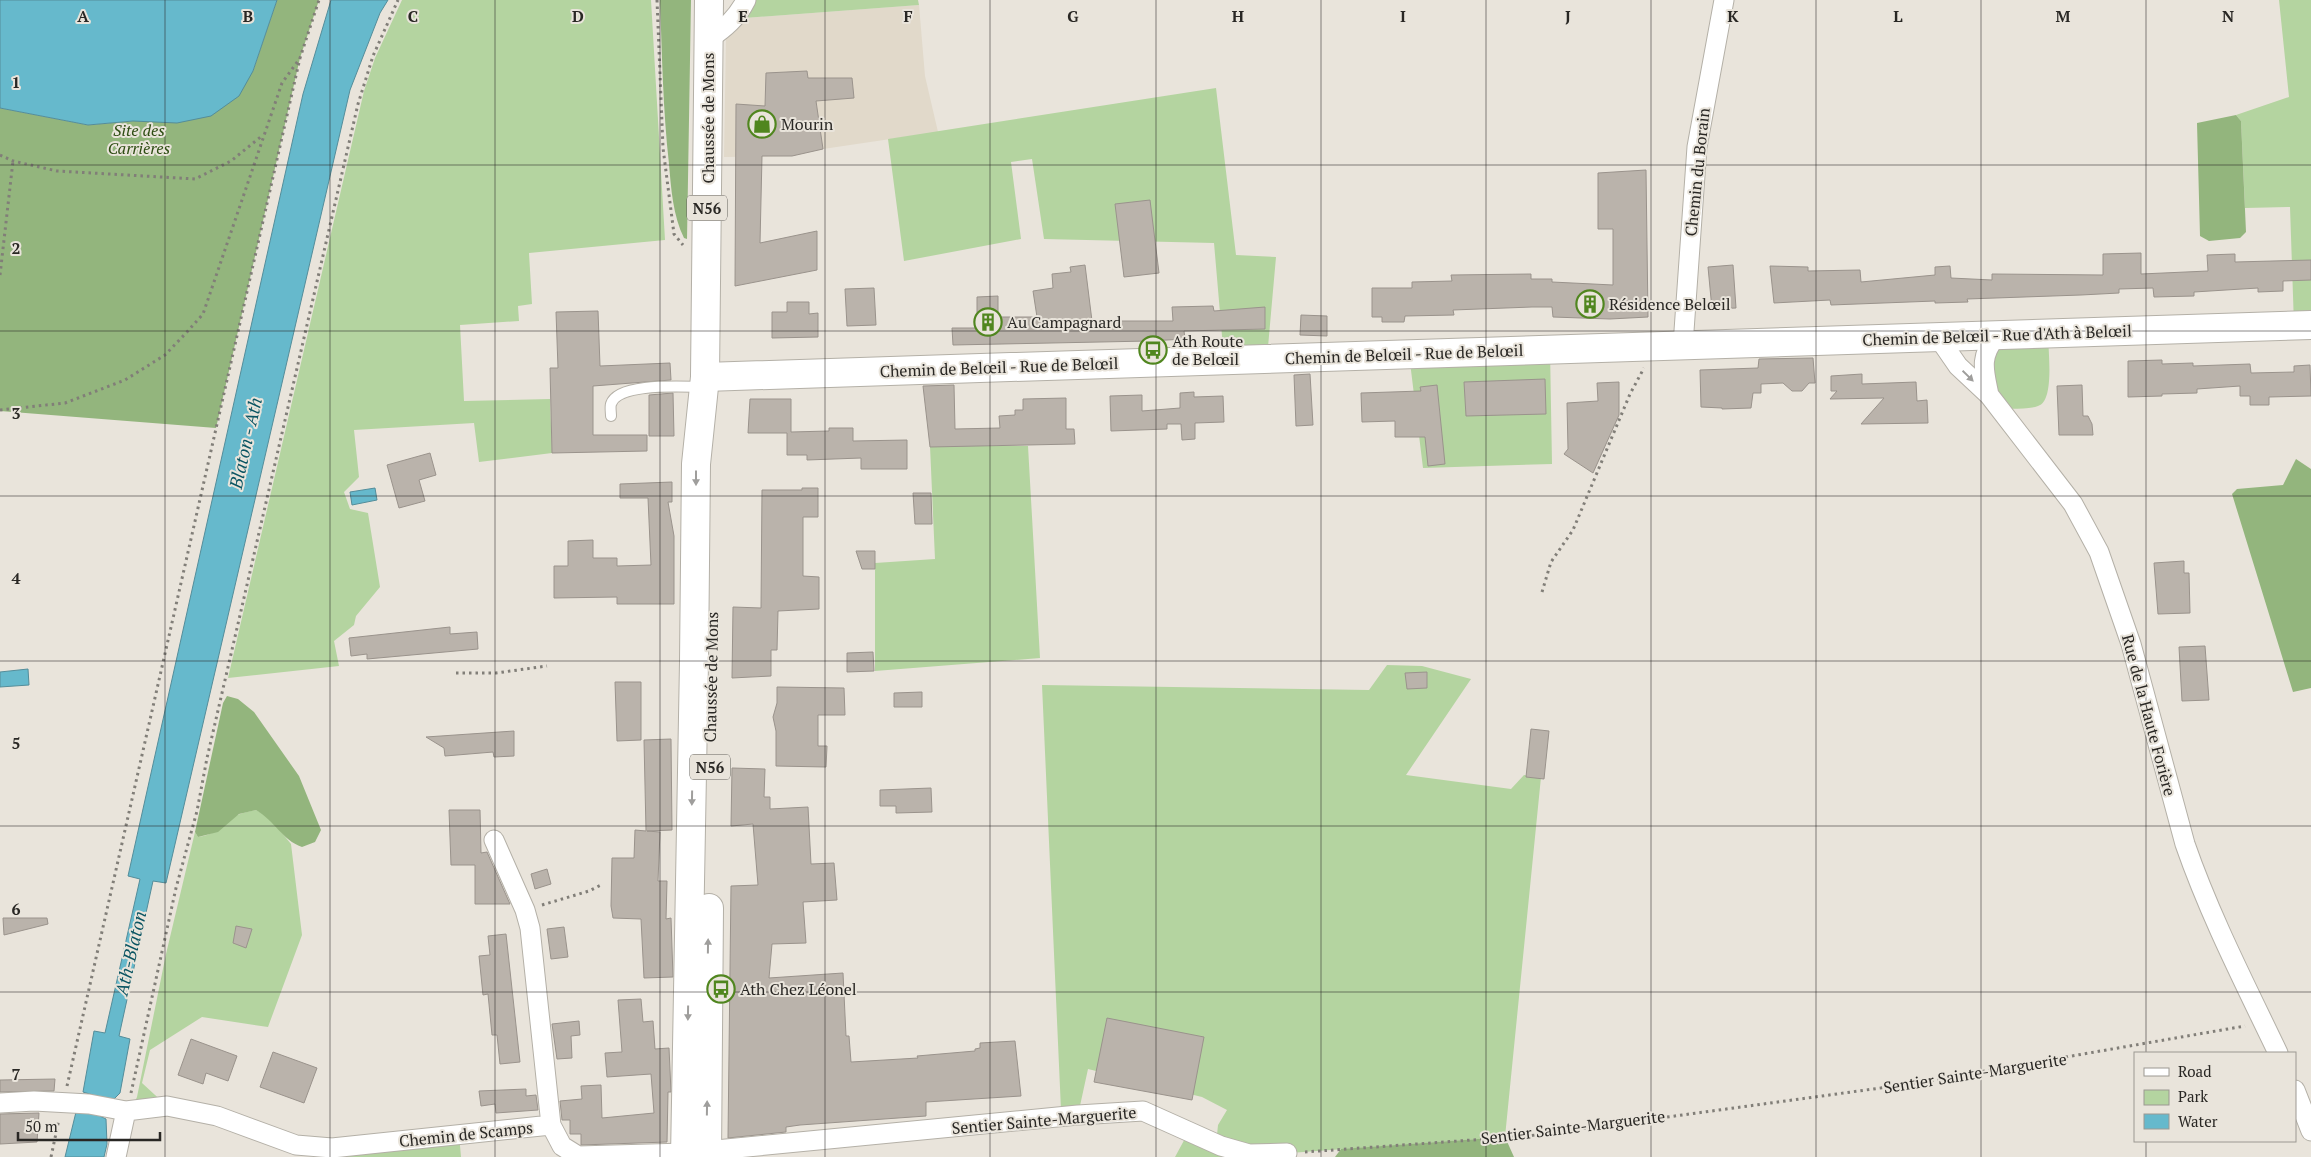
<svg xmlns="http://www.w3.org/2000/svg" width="2311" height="1157" font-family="'PT Serif',serif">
<rect width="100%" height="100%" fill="#e9e4db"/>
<path fill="#e1d9ca" d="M919 5 925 76 938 132 823 149 792 156 724 157 726 38 744 18Z"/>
<path fill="#b4d4a0" d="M402 0H651L665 240 529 253 532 304 518 306 519 321 460 325 464 401 550 399 552 453 479 462 474 423 354 430 359 477 344 492 350 509 368 513 380 587 356 616 354 625 334 641 339 666 228 678 364 91 375 58Z
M752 0H918L919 5 744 18Z
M2279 0H2311V325H2294L2290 207 2245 208 2241 121 2236 115 2289 97Z
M1216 88 1236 255 1276 257 1267 358 1224 359 1214 243 1044 239 1032 159 1011 162 1021 239 904 261 888 139Z
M2048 334C2048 349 2055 402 2038 406 2027 410 2011 408 1999 409L1988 353 1994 346Z
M1550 349 1552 464 1423 468 1409 354Z
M930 446H1028L1040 658 875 671V563L935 559Z
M1387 665 1422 666 1471 679 1406 775 1511 789 1524 775 1541 777 1505 1137 1238 1157H1175L1188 1133 1217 1135 1218 1125 1227 1110 1202 1097 1088 1069 1078 1115 1061 1110 1042 685 1369 690Z
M256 810 269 817 291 844 302 935 268 1027 202 1017 150 1050 142 1083 167 1106 130 1112 137 1097 166 954 195 832 198 837C223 833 222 821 240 814 245 812 251 811 256 810Z
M459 1134 461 1157H333Z"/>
<path fill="#93b57d" d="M277 0H319L300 58 216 428 0 411V108L88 125 133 121 253 71Z
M660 0H691L687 239 684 238C673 216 671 188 669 164 663 110 662 55 660 0Z
M2236 115 2241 121 2246 232 2240 238 2209 241 2200 236 2197 123Z
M2296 459 2311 469V688L2293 692 2232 494 2237 489 2283 485Z
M227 696 238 699 254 712 299 776 321 830 315 842 302 847C282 840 275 821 256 810L239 814 218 832 198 837 195 832 223 703Z
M1505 1137 1514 1157H1335L1341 1149Z"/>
<path fill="#66b9cc" stroke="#548d9a" d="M0 0H277L253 71 239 96 211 116 177 123 133 121 88 125 0 108Z
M331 0H388L380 13 350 90 166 883 153 881 119 1036 130 1039 120 1093 112 1101 104 1099 100 1116 106 1119 107 1144 104 1157H65L76 1112 93 1095 83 1092 94 1031 105 1033 140 879 128 876 303 94Z
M375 488 377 500 352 505 350 492Z
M28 669 29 685 0 687V672Z"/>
<path fill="#bab3ab" stroke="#9a938c" d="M807 71 808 78H852L854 98 816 101 823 149 792 156H762L760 243 817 231V270L735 286 736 104 765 106 766 73Z
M1646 170 1648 317 1610 319 1553 317 1552 307H1532L1453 310 1454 315 1405 316 1404 322H1382V317H1372V288H1412V282L1452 281 1451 275 1531 274V279H1552V282L1613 285V229H1598V173Z
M1150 200 1159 273 1124 277 1115 204Z
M2141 253V274L2208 271 2207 255 2235 254V262L2311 260V280L2283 281V291L2258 292V288L2194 292V296L2154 297 2153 288 2119 289V293L2081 295 1967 299 1968 302 1935 303V301L1831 305 1830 300 1774 303 1770 266 1808 267V271L1860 270 1861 282 1935 275V267L1950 266 1951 278 1992 280V274L2103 275V254Z
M1085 265 1092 321H1173L1172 307 1213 306 1214 311 1265 307V329L1184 331 1185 339 1149 341 953 345 952 328H977V297L998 296V317H1037L1033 291 1053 288 1052 274 1071 272 1070 267Z
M1733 265 1736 308 1712 309 1708 267Z
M874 288 876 325 847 326 845 289Z
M787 302H809V314L818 313V337L772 338V312H787Z
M598 311 600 366 670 363 671 380 593 386V435H647V451L552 453 550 368H558L556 312Z
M1301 315 1327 316V336L1300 335Z
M1813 358 1815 383H1809L1802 391H1792L1783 383 1761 384V393H1753L1751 408 1722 409V408L1701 407 1700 370 1758 368 1759 359Z
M2162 360V364L2193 363V366L2250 364 2251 373 2294 372V366L2310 365 2311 396 2269 397V405H2250V396H2240V386L2197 389V393L2162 394V396L2128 397V361Z
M1310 374 1313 425 1296 426 1294 375Z
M1862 374V384L1916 382 1917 401 1927 400 1928 423 1861 424 1884 398 1830 399 1837 391H1831V376Z
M1545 379 1546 414 1466 416 1464 382Z
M1619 382V415L1593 473 1564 454 1568 449 1567 403 1598 401 1597 383Z
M954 385 955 429 1000 428 999 416 1015 415V410H1023V399L1066 398V429H1074L1075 444 930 447 923 386Z
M1437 385 1445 464 1428 466 1425 437H1395V421L1362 422 1361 393 1421 391 1420 387Z
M2082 385 2083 416H2088L2092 424 2093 435H2059L2057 386Z
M1194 392V397L1223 396 1224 422 1195 423V439L1182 440 1181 424H1167V429L1111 431 1110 396 1142 395V411L1180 408V393Z
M673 393 674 436H649V395Z
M750 399H791V432L829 431V428H853V441L907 440V469H861V458L807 460V455H787V433H748Z
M430 453 436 475 419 480 425 501 399 508 387 465Z
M672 482V502H668L674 536V604H617V597L554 598V566H568V541L593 540V558H617V566L651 565 648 498H620V484Z
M802 488H818V517H803V576L819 577V609L778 611 777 650H771V676L732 678 733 607 761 608 762 490H802Z
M913 493H931L932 524H915Z
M856 551H875V569H862Z
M2184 561V573H2189L2190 613 2158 614 2154 563Z
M450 627V634L477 632 478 649 367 659V654L351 656 349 638Z
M2205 646 2209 700 2182 701 2179 647Z
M873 652 874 671 847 672V653Z
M1427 672V688L1407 689 1405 673Z
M615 682H641V740L617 741Z
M777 687 844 688 845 715H818V746H827L826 767 776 766V731L773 717 777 703Z
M922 692V707H894V693Z
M1531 729 1549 731 1544 779 1526 777Z
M514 731V756L494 757 493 752 445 756 444 748 426 737Z
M671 739 672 830 647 831 660 832 658 881H667L666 919 671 918 673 977 644 978 641 919 613 918 611 906 612 858H634L635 830 646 831 644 740Z
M732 768 765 769 764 797H770V809L808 807 811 864 834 863 837 900 803 902 806 943 772 944 769 978 843 973 846 1036H849L851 1062 918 1058 917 1056 975 1051V1049L980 1048V1043L1015 1041 1021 1096 926 1102V1116L800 1125 786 1127V1132L728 1138 731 886 758 885 753 824 731 826Z
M931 788 932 812 896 813V806H880V790Z
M449 810H480L481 853 487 852 510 904H475V865H451Z
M547 869 551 884 535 889 531 874Z
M3 918H47L48 924 4 935Z
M236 926 252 929 246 948 233 943Z
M564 927 568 957 551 959 547 929Z
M506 934 520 1062 500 1064 497 1035H492L488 994 483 995 479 956 490 955 488 936Z
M641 999 643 1022 653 1021 655 1049 669 1048 671 1092H668L667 1142 581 1145V1134H570V1120H562L560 1101 582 1099 581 1086 601 1085 602 1118 654 1113 651 1074 607 1077 605 1053 622 1052 618 1000Z
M1107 1018 1204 1037 1192 1100 1094 1082Z
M579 1021 580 1035 571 1036 572 1058 557 1059 552 1024Z
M191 1039 237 1056 228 1081 206 1073 203 1084 178 1075Z
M273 1052 317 1068 304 1103 260 1087Z
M55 1079 54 1091 0 1092V1080Z
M526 1089V1096L536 1095 538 1110 496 1113 495 1104 481 1106 479 1091Z
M39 1113 37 1142 0 1144V1114Z"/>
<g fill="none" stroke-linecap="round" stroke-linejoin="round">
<g stroke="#b4b0a7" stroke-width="12">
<path id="lane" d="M611 416C611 413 610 407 611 404 618 382 684 387 703 387"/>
</g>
<g stroke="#b4b0a7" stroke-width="21">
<path id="street" d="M709 39C725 28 737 18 746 0
M1938 337 1958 366 1989 395C1984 370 1979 358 1996 336
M1683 345 1697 147 1724 0
M1989 395 2073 504 2099 552 2131 644 2185 844C2210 916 2245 984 2278 1053
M494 840 525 910 530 928 551 1125 562 1146 578 1156 685 1153 1078 1115 1143 1111 1221 1146 1249 1154 1287 1153
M2295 1090 2311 1131
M0 1103 34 1101 89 1104 126 1111 167 1106 217 1116 296 1145 332 1148 551 1125
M116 1157 126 1111"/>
</g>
<g stroke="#b4b0a7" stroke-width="30">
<path id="secondary" d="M705 377 2311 325"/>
</g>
<g stroke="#b4b0a7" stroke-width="30">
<path id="primary" d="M685 1157 694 662 696 464 705 377 709 0
M707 1157 709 908"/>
</g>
<path stroke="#817e78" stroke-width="3" stroke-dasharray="2.5 4" stroke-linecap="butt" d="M657 0 663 148 674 234 683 245
M0 155 13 161 57 171 195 179 231 161 263 135
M0 275 13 161
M0 410 65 403 125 380 165 355 187 332 203 314 282 83 300 58 319 0
M1542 592 1551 562 1573 530 1630 394 1644 368
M456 673H496L547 666
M542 905 589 891 603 884
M67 1086 300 58
M131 1093 176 888 197 811 207 758 358 104 373 56 398 0
M1305 1152 1528 1136 1910 1084 2245 1026
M51 1157 59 1119"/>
<use href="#lane" stroke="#fff" stroke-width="10"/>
<use href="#street" stroke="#fff" stroke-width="19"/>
<use href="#secondary" stroke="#fff" stroke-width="28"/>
<use href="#primary" stroke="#fff" stroke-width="28"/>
</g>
<defs><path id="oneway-solid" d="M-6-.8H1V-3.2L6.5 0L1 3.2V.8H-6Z" transform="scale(1.25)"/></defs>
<g fill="#9f9e9c">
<use href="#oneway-solid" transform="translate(1968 376) rotate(44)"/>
<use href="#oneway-solid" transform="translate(696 478) rotate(90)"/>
<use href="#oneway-solid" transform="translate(692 798) rotate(91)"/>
<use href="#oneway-solid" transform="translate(708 946) rotate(-89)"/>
<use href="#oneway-solid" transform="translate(688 1013) rotate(91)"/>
<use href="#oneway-solid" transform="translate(707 1108) rotate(-89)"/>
</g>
<path fill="none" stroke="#292724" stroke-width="1" stroke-opacity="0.55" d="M165 0V1157M330 0V1157M495 0V1157M660 0V1157M825 0V1157M990 0V1157M1156 0V1157M1321 0V1157M1486 0V1157M1651 0V1157M1816 0V1157M1981 0V1157M2146 0V1053M0 165H2311M0 331H2311M0 496H2311M0 661H2311M0 826H2311M0 992H2311M2146 1141V1157"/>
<defs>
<g id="shop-ring" transform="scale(1.4375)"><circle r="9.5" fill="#e9e4db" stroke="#50861f" stroke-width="1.5"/><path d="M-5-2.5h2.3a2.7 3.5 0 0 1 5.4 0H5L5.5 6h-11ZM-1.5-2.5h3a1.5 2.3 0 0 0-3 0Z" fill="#50861f"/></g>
<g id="building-ring" transform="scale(1.4375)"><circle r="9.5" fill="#e9e4db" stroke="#50861f" stroke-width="1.5"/><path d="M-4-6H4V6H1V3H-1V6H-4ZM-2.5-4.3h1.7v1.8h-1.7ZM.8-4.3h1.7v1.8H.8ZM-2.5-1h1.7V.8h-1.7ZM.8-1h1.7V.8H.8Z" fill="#50861f"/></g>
<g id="bus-ring" transform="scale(1.4375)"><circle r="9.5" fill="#e9e4db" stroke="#50861f" stroke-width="1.5"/><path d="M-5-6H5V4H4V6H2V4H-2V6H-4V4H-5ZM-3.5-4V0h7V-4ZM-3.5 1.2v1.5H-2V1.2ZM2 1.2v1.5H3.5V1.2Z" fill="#50861f"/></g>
</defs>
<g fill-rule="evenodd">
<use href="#shop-ring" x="762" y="124"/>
<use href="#building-ring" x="1590" y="304"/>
<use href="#building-ring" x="988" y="322"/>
<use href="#bus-ring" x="1153" y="350"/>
<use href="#bus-ring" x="721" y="989"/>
</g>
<g text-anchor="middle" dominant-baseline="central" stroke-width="4" stroke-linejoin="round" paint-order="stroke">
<g fill="#e9e4db" stroke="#63605b" stroke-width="1">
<rect x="687" y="195.5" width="40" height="25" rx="4"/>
<rect x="690" y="754.5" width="40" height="25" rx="4"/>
</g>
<g font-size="15" font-weight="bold" fill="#292724">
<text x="707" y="208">N56</text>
<text x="710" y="767">N56</text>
</g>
<g font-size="16" fill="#292724" stroke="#e9e4db">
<text transform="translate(708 118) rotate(-90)">Chaussée de Mons</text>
<text transform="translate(1697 172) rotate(-84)">Chemin du Borain</text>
<text transform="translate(1997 335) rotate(-2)">Chemin de Belœil - Rue d'Ath à Belœil</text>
<text transform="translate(1404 354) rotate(-2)">Chemin de Belœil - Rue de Belœil</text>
<text transform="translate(999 367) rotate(-2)">Chemin de Belœil - Rue de Belœil</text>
<text transform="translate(711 677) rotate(-89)">Chaussée de Mons</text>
<text transform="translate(2149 715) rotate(75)">Rue de la Haute Forière</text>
<text transform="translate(1975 1073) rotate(-9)">Sentier Sainte-Marguerite</text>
<text transform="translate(1044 1120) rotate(-5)">Sentier Sainte-Marguerite</text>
<text transform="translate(1573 1127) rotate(-7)">Sentier Sainte-Marguerite</text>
<text transform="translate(466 1134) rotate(-6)">Chemin de Scamps</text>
</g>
<g font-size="16" fill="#292724" stroke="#e9e4db" text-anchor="start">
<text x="781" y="124">Mourin</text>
<text x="1609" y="304">Résidence Belœil</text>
<text x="1007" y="322">Au Campagnard</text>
<text x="1172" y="341">Ath Route<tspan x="1172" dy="18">de Belœil</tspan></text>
<text x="740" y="989">Ath Chez Léonel</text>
</g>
<g font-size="16" font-style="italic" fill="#2e4d13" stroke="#e9e4db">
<text x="139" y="130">Site des<tspan x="139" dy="18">Carrières</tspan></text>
</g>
<g font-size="18" font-style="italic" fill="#0a5462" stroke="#e9e4db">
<text transform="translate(245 443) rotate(-77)">Blaton - Ath</text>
<text transform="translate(130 953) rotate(-77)">Ath-Blaton</text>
</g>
</g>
<g font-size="16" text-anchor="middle" font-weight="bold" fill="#292724" stroke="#e9e4db" stroke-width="4" stroke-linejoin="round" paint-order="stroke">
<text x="83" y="22">A</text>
<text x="248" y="22">B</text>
<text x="413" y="22">C</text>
<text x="578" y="22">D</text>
<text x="743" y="22">E</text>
<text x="908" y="22">F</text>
<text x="1073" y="22">G</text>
<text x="1238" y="22">H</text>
<text x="1403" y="22">I</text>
<text x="1568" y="22">J</text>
<text x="1733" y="22">K</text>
<text x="1898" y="22">L</text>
<text x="2063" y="22">M</text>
<text x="2228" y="22">N</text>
<text x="16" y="88">1</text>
<text x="16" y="254">2</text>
<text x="16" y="419">3</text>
<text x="16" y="584">4</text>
<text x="16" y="749">5</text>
<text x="16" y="915">6</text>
<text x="16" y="1080">7</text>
</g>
<rect x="2134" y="1052" width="162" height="90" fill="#e9e4db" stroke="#9c9892"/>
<rect x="2144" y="1068" width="25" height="8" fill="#ffffff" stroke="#9c9892"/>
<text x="2178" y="1077" font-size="15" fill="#292724">Road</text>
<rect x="2144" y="1090" width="25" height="15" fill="#b4d4a0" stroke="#9c9892"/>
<text x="2178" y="1102" font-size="15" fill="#292724">Park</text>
<rect x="2144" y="1114" width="25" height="15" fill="#66b9cc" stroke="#9c9892"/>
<text x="2178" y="1127" font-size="15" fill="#292724">Water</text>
<path d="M18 1132v8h142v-8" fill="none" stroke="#292724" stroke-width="2.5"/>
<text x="25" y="1132" font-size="15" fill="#292724" stroke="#e9e4db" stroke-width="4" paint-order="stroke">50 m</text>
</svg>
